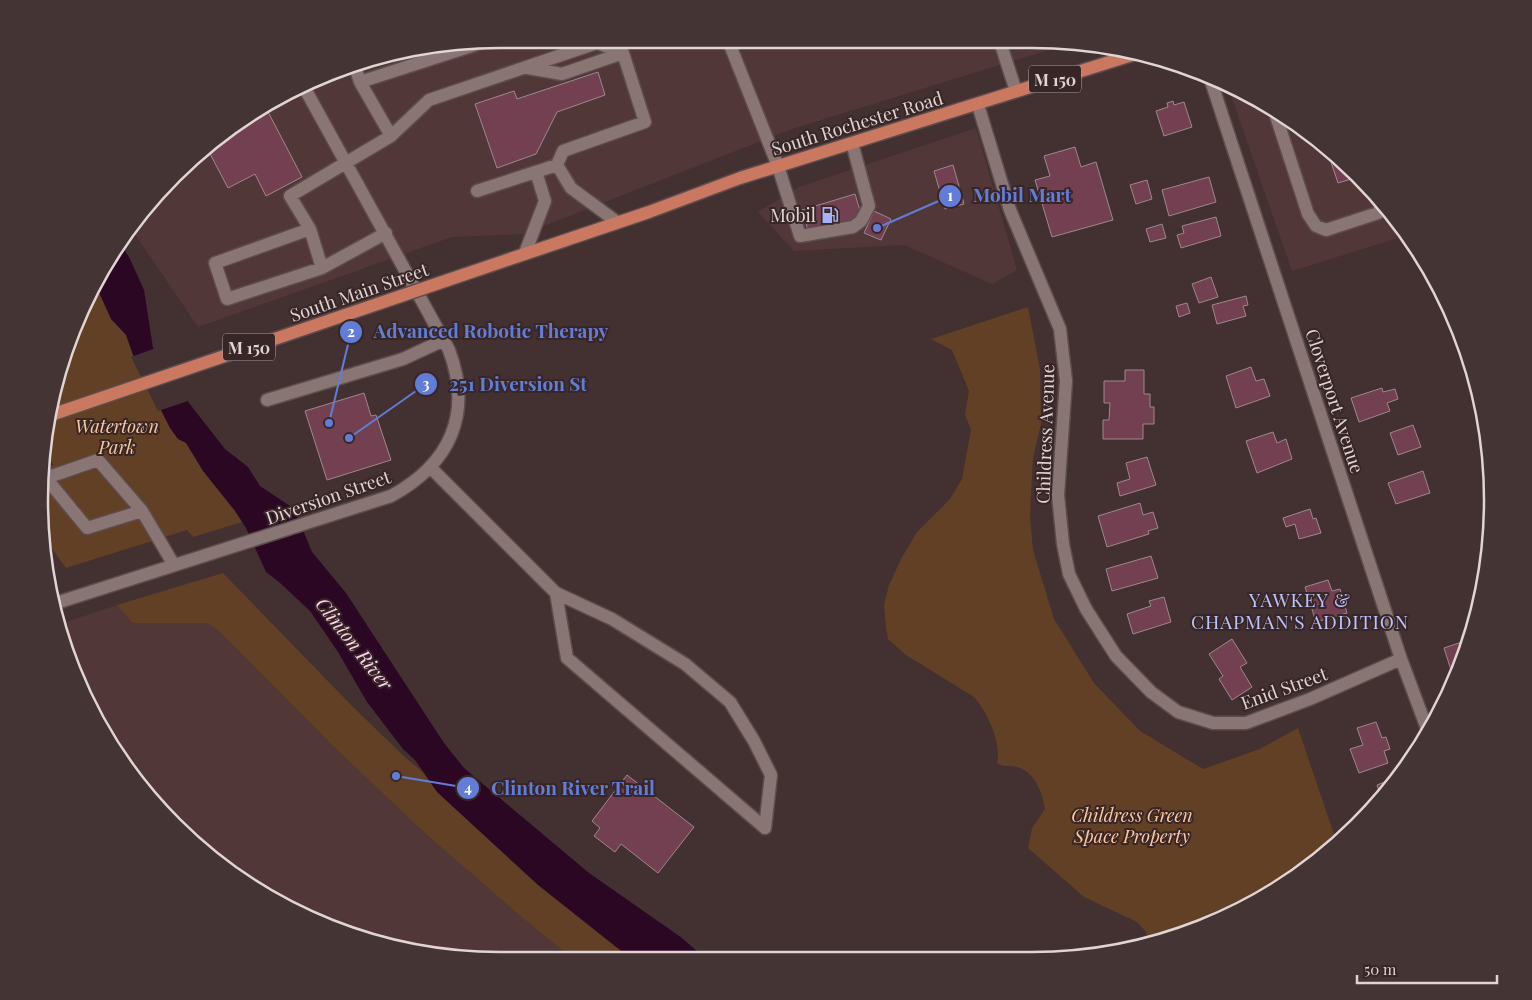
<svg xmlns="http://www.w3.org/2000/svg" width="1532" height="1000" font-family="'Playfair Display',serif">
<rect width="100%" height="100%" fill="#433030"/>
<path fill="#513737" d="M500 39 1071 43 792 129 523 234 452 237 198 327 130 227 134 219 244 117 352 63Z
M1227 84 1236 86 1336 153 1398 219 1408 235 1292 271Z
M976 128 1017 270 992 284 904 245 794 251 758 212 799 187Z
M117 605 132 623H208L220 632 331 744 419 828 519 915 572 958 440 957 323 926 196 847 116 756 57 625Z"/>
<path fill="#614025" d="M98 287 268 514 193 537 187 530 66 568 47 542 40 470 54 465 43 452 63 351Z
M1028 307 1040 369 1041 424 1033 458 1030 517 1033 550 1054 619 1094 683 1140 731 1203 769 1260 749 1298 728 1337 843 1313 866 1236 914 1151 946H1148L1146 932 1137 922 1084 897 1028 848 1032 828 1045 809C1042 792 1035 772 1017 767 1009 765 1005 768 997 763 1002 744 987 711 974 697L906 655 888 639 886 627 884 605 889 585 901 559 917 532 950 499 962 479 971 430 965 414 969 391 952 350 931 339Z
M223 573 353 707 407 759 644 958H572L519 915 419 828 331 744 220 632 208 623H132L117 605Z"/>
<path fill="#2c0724" d="M121 244 130 259 144 290 153 348 189 403 225 449 248 467 260 486 290 506 296 513 312 552 346 593 444 743 464 768 589 873 682 938 706 959 630 958 538 885 437 792 415 760 403 749 367 702 338 652 310 611 279 582 266 572 246 528 235 511 203 471 186 443 178 439 170 428 133 355 126 335 111 319 97 288Z"/>
<path fill="#433030" d="M156 348 191 400 158 411 131 357Z"/>
<path fill="#724051" stroke="#9d888e" d="M598 72 605 95 557 112 536 154 497 168 475 104 514 91 517 99Z
M1173 101 1174 105 1184 102 1192 127 1164 136 1156 111 1168 107 1167 103Z
M265 106 302 177 266 196 255 174 228 188 208 150 244 117Z
M1321 143 1336 153 1358 177 1338 183 1329 156 1325 157Z
M1075 147 1081 167 1096 162 1113 220 1052 237 1035 180 1050 176 1044 156Z
M953 165 964 204 945 209 934 171Z
M1209 177 1216 202 1169 216 1162 190Z
M1147 180 1152 199 1136 204 1130 185Z
M855 194 861 214 858 219 813 232 808 230 802 210Z
M874 211 891 219 881 240 864 233Z
M1216 217 1221 236 1181 248 1177 235 1184 233 1182 226Z
M1162 224 1166 238 1150 242 1146 229Z
M1211 277 1218 297 1199 303 1192 284Z
M1246 296 1248 305 1243 306 1246 316 1217 324 1212 305Z
M1187 303 1190 313 1179 317 1176 306Z
M1251 367 1256 381 1264 379 1270 396 1236 408 1226 376Z
M1125 370H1144V394H1150V407H1154V424H1143V439H1103V420H1109L1110 403H1104V381H1125Z
M1382 388 1383 392 1395 389 1398 399 1387 403 1390 411 1359 422 1351 398Z
M364 393 371 416 376 415 391 460 327 480 305 411Z
M1413 425 1421 447 1398 455 1390 433Z
M1273 432 1277 443 1286 439 1292 459 1257 473 1246 441Z
M1147 457 1156 485 1120 496 1117 483 1130 479 1126 463Z
M1423 471 1430 493 1396 504 1388 483Z
M1140 503 1143 515 1153 512 1158 528 1148 531 1149 534 1107 547 1098 516Z
M1310 509 1313 519 1316 518 1321 533 1299 539 1295 524 1286 527 1283 518Z
M1151 556 1158 578 1112 591 1106 569Z
M1328 580 1332 591 1340 589 1347 613 1316 622 1305 587Z
M1164 597 1171 622 1133 634 1127 614 1151 606 1149 601Z
M1232 639 1247 663 1240 667 1252 687 1232 700 1219 679 1223 676 1209 654Z
M1471 639 1459 670 1458 667 1451 670 1444 648Z
M1376 722 1382 738 1386 737 1390 749 1384 751 1388 763 1359 773 1350 749 1363 745 1357 728Z
M627 775 694 827 658 873 621 844 615 852 594 836 600 828 592 821Z
M1395 778 1396 780 1382 800 1377 785Z"/>
<g fill="none" stroke-linecap="round" stroke-linejoin="round">
<g stroke="#5c4d4d" stroke-width="15">
<path id="minor" d="M728 40 778 166 800 236 853 227 861 221 869 206 852 143
M807 41H812
M1000 42 1016 91
M354 63 360 82 487 41
M528 68 562 74 623 53
M1210 78 1401 659 1429 734
M272 103 280 98
M978 105 1010 210 1060 329 1066 381 1058 495 1063 544 1069 574 1086 609 1116 656 1151 692 1178 712 1213 723H1246L1310 699 1401 659
M1275 113 1308 214 1316 226 1326 230 1378 213 1383 203
M391 136 429 100 597 43 623 53
M477 191 557 165
M617 222 571 188 557 165 563 151 645 122 623 53
M310 229 215 263 227 299 322 268 386 233
M525 253 545 201 536 172
M322 268 310 229 290 196 391 136 360 82
M267 400 403 359 444 340
M431 468 556 593 567 658 765 828 771 775 754 741 730 702 685 664 612 619 556 593
M142 511 87 528 46 478 98 460 142 511 174 565
M53 604 391 496C450 464 473 414 449 350L304 87"/>
</g>
<g stroke="#5c4d4d" stroke-width="15">
<path id="major" d="M448 280 649 212 740 178 1132 55"/>
</g>
<use href="#minor" stroke="#8a7575" stroke-width="12"/>
<use href="#major" stroke="#ca7860" stroke-width="12"/>
<g stroke="#5c4d4d" stroke-width="15" stroke-linecap="butt">
<path id="major-bridge" d="M51 415 448 280"/>
</g>
<use href="#major-bridge" stroke="#ca7860" stroke-width="12"/>
</g>
<defs>
<g id="fuel-bare" transform="scale(1.35)"><path d="M-5.5-6h7V0h2V4h1.3V-2.5L3-4.5l.8-.8L6-3V5H2.5V1h-1V6h-7ZM-4.2-4.7v3.2H.2V-4.7Z" fill="#a4b1fc" stroke="#382626" stroke-width="2.5" paint-order="stroke"/></g>
</defs>
<g fill-rule="evenodd">
<use href="#fuel-bare" x="830" y="215"/>
</g>
<g text-anchor="middle" dominant-baseline="central" stroke-width="4" stroke-linejoin="round" paint-order="stroke">
<g fill="#382626" stroke="#aea0a0" stroke-width="1">
<rect x="1029" y="65.5" width="52" height="27" rx="4"/>
<rect x="223" y="333.5" width="52" height="27" rx="4"/>
</g>
<g font-size="16" font-weight="bold" fill="#e0d4d4">
<text x="1055" y="79">M 150</text>
<text x="249" y="347">M 150</text>
</g>
<g font-size="18" fill="#e0d4d4" stroke="#382626">
<text transform="translate(857 123) rotate(-17)">South Rochester Road</text>
<text transform="translate(359 292) rotate(-19)">South Main Street</text>
<text transform="translate(1335 401) rotate(72)">Cloverport Avenue</text>
<text transform="translate(1045 434) rotate(-88)">Childress Avenue</text>
<text transform="translate(328 497) rotate(-19)">Diversion Street</text>
<text transform="translate(1284 688) rotate(-20)">Enid Street</text>
</g>
<g font-size="18" fill="#e0d4d4" stroke="#382626" text-anchor="end">
<text x="816" y="215">Mobil</text>
</g>
<g font-size="18" font-style="italic" fill="#ffc99f" stroke="#382626">
<text x="117" y="426">Watertown<tspan x="117" dy="21">Park</tspan></text>
<text x="1132" y="815">Childress Green<tspan x="1132" dy="21">Space Property</tspan></text>
</g>
<g font-size="19" letter-spacing="1" fill="#bac5fd" stroke="#382626">
<text x="1300" y="599">YAWKEY &amp;<tspan x="1300" dy="22">CHAPMAN'S ADDITION</tspan></text>
</g>
<g font-size="19" font-style="italic" fill="#fed3f1" stroke="#382626">
<text transform="translate(355 643) rotate(52)">Clinton River</text>
</g>
</g>
<path d="M0 0H1532V1000H0ZM500 48H1032A452 452 0 0 1 1484 500V500A452 452 0 0 1 1032 952H500A452 452 0 0 1 48 500V500A452 452 0 0 1 500 48Z" fill="#453434" fill-rule="evenodd"/>
<path fill="none" stroke="#e0d4d4" stroke-width="2.5" d="M500 48H1032A452 452 0 0 1 1484 500V500A452 452 0 0 1 1032 952H500A452 452 0 0 1 48 500V500A452 452 0 0 1 500 48Z"/>
<path fill="none" stroke="#617dd7" stroke-width="2" d="M877 228L950 196M329 423L351 332M349 438L426 384M396 776L468 788"/>
<g fill="#617dd7" stroke="#382626" stroke-width="2">
<circle cx="877" cy="228" r="5"/>
<circle cx="329" cy="423" r="5"/>
<circle cx="349" cy="438" r="5"/>
<circle cx="396" cy="776" r="5"/>
<circle cx="950" cy="196" r="12"/>
<circle cx="351" cy="332" r="12"/>
<circle cx="426" cy="384" r="12"/>
<circle cx="468" cy="788" r="12"/>
</g>
<g font-size="15" text-anchor="middle" font-weight="bold" fill="#fff">
<text x="950" y="201">1</text>
<text x="351" y="337">2</text>
<text x="426" y="389">3</text>
<text x="468" y="793">4</text>
</g>
<g font-size="19" text-anchor="middle" font-weight="bold" fill="#617dd7" stroke="#382626" stroke-width="4" stroke-linejoin="round" paint-order="stroke">
<text x="1022" y="202">Mobil Mart</text>
<text x="491" y="338">Advanced Robotic Therapy</text>
<text x="518" y="391">251 Diversion St</text>
<text x="573" y="795">Clinton River Trail</text>
</g>
<path d="M1357 975v8h140v-8" fill="none" stroke="#e0d4d4" stroke-width="2.5"/>
<text x="1364" y="975" font-size="15" fill="#e0d4d4" stroke="#382626" stroke-width="4" paint-order="stroke">50 m</text>
</svg>
